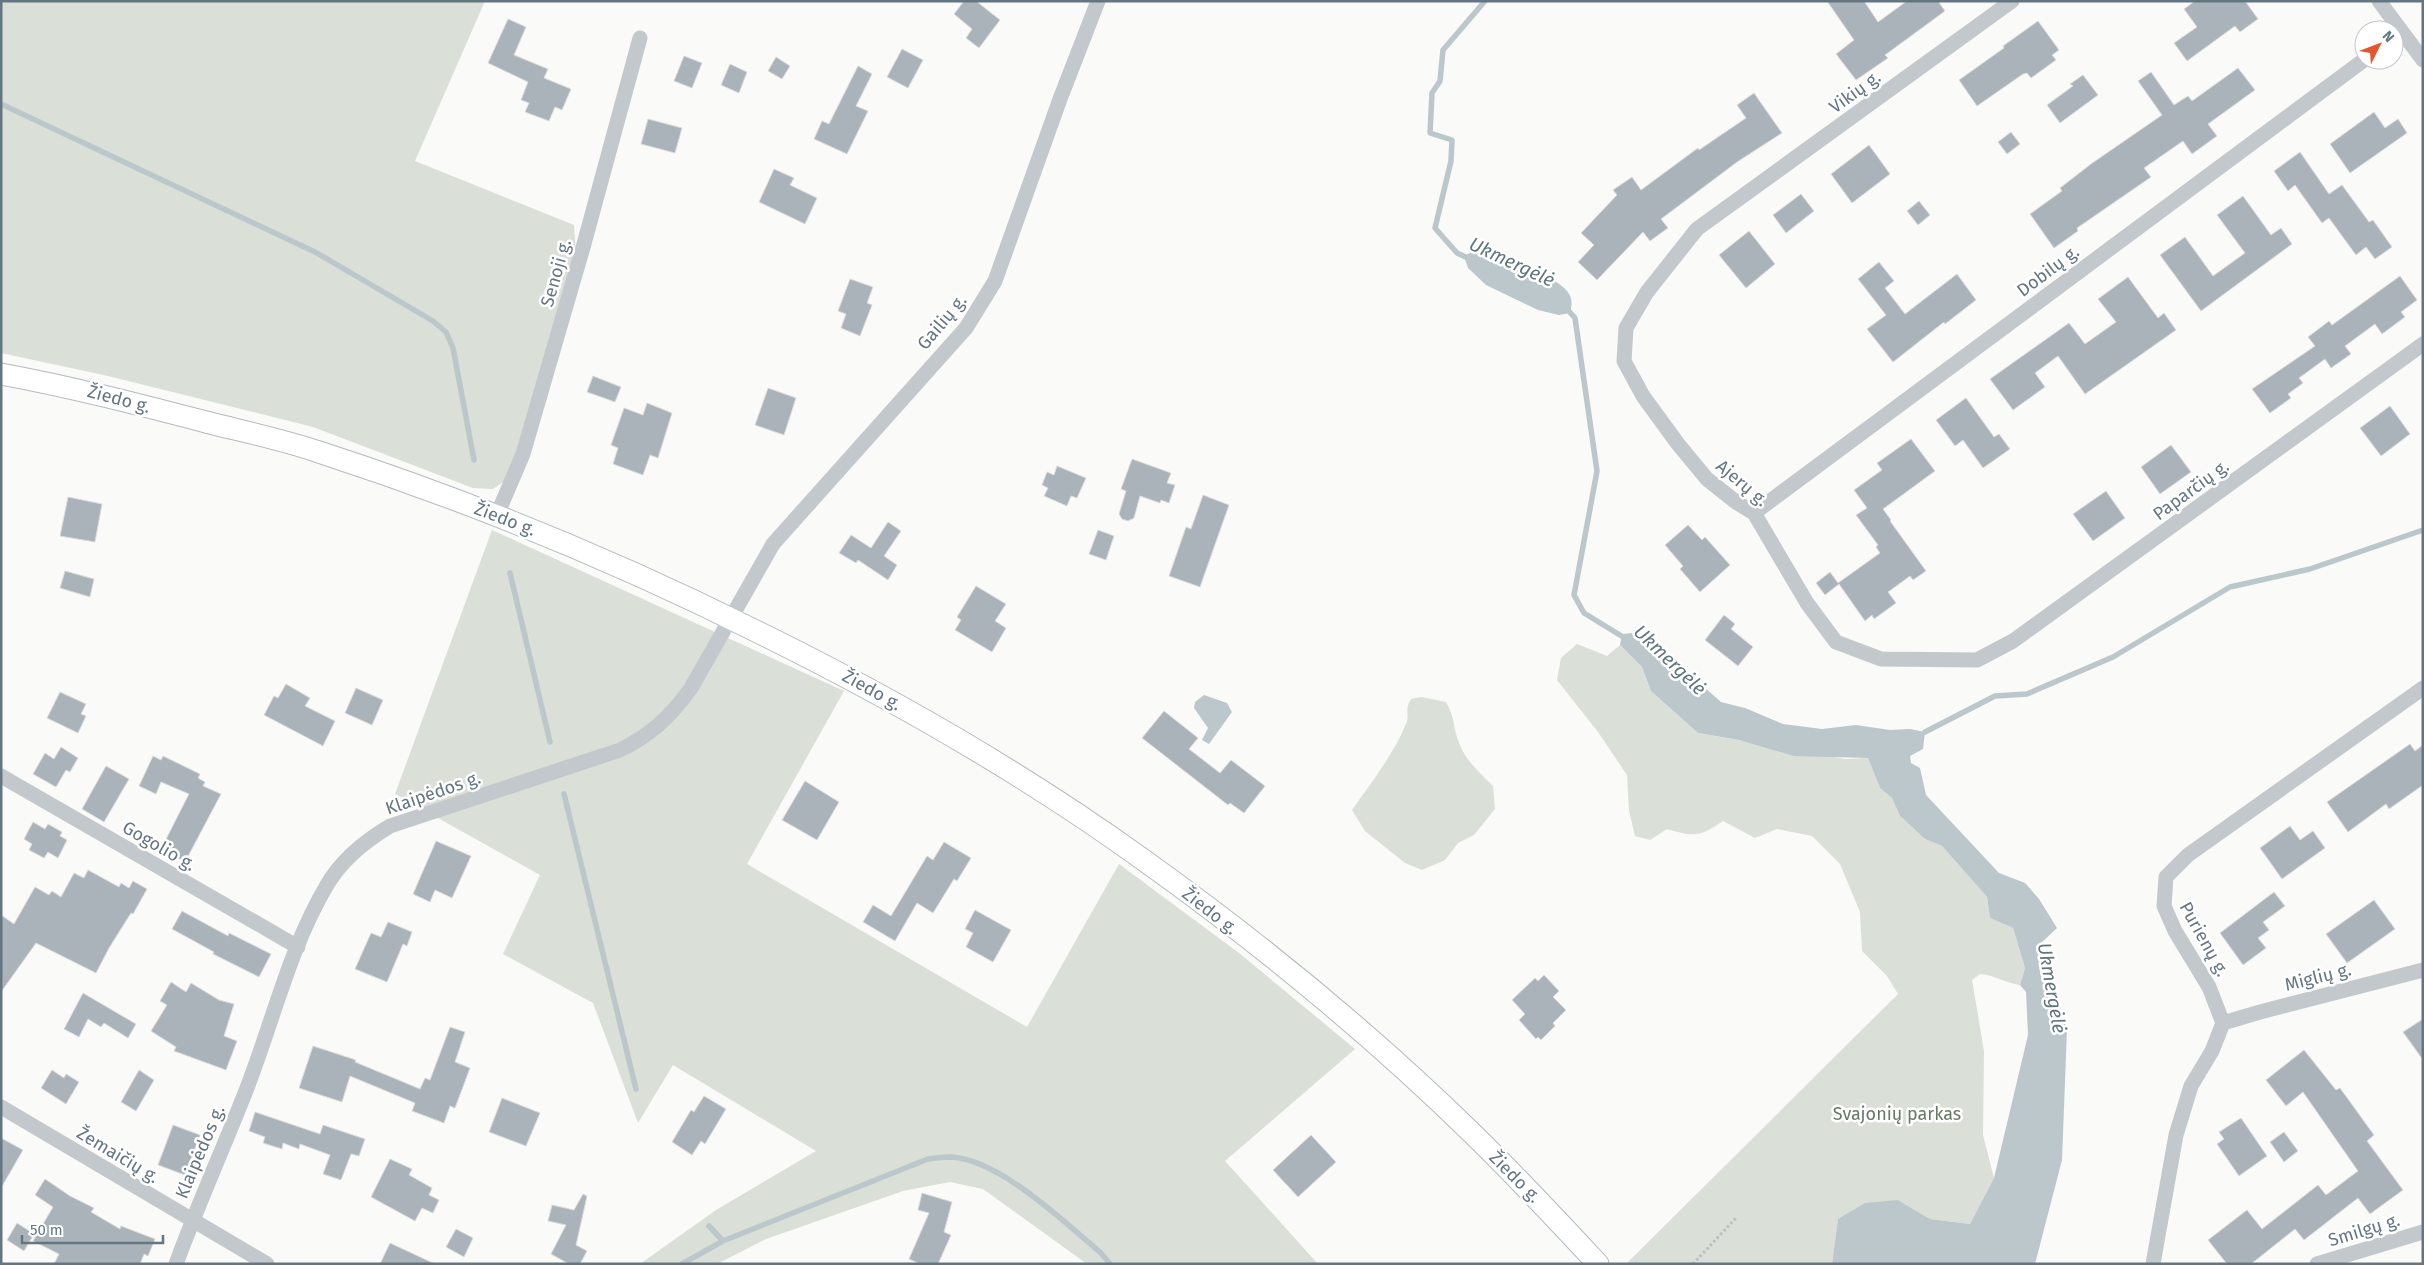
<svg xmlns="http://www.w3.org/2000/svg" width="2424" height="1265" font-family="'Fira Sans',sans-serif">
<rect width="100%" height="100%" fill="#fafaf8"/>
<path fill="#dadfd7" d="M1 1H485L415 161 574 225 576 255 509 478 493 489 473 488 313 427 108 376 1 353Z
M492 530 844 691 747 864 1027 1027 1119 864 1239 953 1355 1049 1225 1161 1318 1264H1087L983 1189 950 1182 903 1191 766 1239 717 1264H640L716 1210 816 1151 673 1065 638 1123 593 1003 503 954 540 875 395 794Z
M1577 644 1607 656 1620 645 1642 667 1651 691 1698 733 1845 759 1868 758 1880 788 1892 798 1900 816 1925 839 1942 846 1987 897 1990 918 2013 928 2025 968 2020 985C2005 983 1995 975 1980 974L1972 980 1984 1051 1983 1135 1994 1178 1970 1224 1930 1219 1898 1200 1838 1219 1832 1264 1627 1263 1898 994 1887 976 1862 951 1860 912 1840 864 1812 836 1777 829 1755 838 1723 821C1700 837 1694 837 1667 829L1650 840 1635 836 1629 811 1627 775 1598 732 1557 680 1561 658Z
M1422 697 1446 702C1455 717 1453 728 1459 743 1466 761 1479 772 1493 786L1495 809 1474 835 1458 843 1445 860 1422 870 1405 863 1365 831 1352 810C1371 783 1393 755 1406 724 1410 715 1404 710 1411 699Z"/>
<path fill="#bbc7cb" d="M1478 249C1501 258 1553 274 1567 291 1573 298 1572 305 1570 313L1559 315 1538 310 1486 285 1468 268 1464 256Z
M1632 633 1661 649 1721 702 1745 708 1783 724 1822 729 1856 725 1890 730 1910 729 1925 732 1923 749 1910 756 1911 763 1920 768 1926 795 1999 873 2025 883 2039 899 2057 928 2040 944 2067 1029 2062 1160 2035 1264H1832L1838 1219 1865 1203 1898 1200 1930 1219 1970 1224 1994 1178 2028 1035 2026 992 2020 985 2025 968 2013 928 1990 918 1987 897 1942 846 1925 839 1900 816 1892 798 1880 788 1868 758 1794 756 1739 740 1698 733 1651 691 1642 667 1620 645 1622 634Z
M1204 695 1227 703 1232 712 1209 744 1202 740 1208 728 1194 708 1195 702Z"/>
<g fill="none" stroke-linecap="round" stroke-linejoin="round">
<path stroke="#bbc7cb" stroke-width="5.5" d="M1 104 315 252 433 321 446 332 453 348 474 460
M1470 259 1457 253 1435 228 1451 161 1452 140 1430 133 1432 93 1440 81 1443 50 1485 1
M1566 308 1575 318 1597 471 1574 595 1584 613 1628 640
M510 573 550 742
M1925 732 1995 696 2027 694 2113 657 2230 587 2310 569 2423 530
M564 794 636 1089
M709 1226 723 1241
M682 1264 723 1241 928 1159C935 1158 943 1157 951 1157 999 1159 1064 1222 1100 1252L1110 1264"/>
</g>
<path fill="#aab3b9" stroke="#dcdcda" d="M964 1H976L1000 20 979 48 966 38 972 29 954 14Z
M1827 1H1864L1878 22 1907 1H1938L1945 11 1885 55 1888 58 1856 80 1836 54 1854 40Z
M2195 1H2245L2258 19 2240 32 2235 26 2187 61 2174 43 2197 27 2184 9Z
M508 19 526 27 514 55 548 69 544 78 571 89 562 110 555 107 549 121 525 112 529 103 521 100 528 82 488 63Z
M2038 21 2059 50 2052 55 2056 60 2031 78 2027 73 2023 74 1977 106 1959 80 2004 48 2003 46Z
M902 49 923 60 908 88 887 77Z
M684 56 702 63 692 88 674 81Z
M776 57 790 66 782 79 768 71Z
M730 64 747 72 739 93 721 85Z
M858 66 872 74 856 106 868 111 847 154 814 139 822 121 829 124Z
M2238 68 2255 90 2208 124 2217 136 2192 154 2183 141 2144 168 2151 177 2077 228 2078 231 2054 248 2030 214 2062 191 2060 188 2091 164 2162 115 2138 81 2151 72 2174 105 2188 96 2192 101Z
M2083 75 2098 95 2060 123 2047 105 2073 86 2070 84Z
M1754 93 1782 133 1737 162 1661 219 1668 228 1650 241 1643 232 1597 280 1578 262 1594 245 1581 233 1617 195 1613 190 1632 177 1641 190 1698 148 1699 150 1746 118 1737 105Z
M2374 112 2385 128 2398 119 2407 133 2350 173 2330 144Z
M648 119 682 128 675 153 641 144Z
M2011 132 2020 144 2007 154 1998 142Z
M1869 145 1890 174 1852 203 1831 174Z
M2300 152 2329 194 2342 185 2369 222 2373 220 2392 247 2375 259 2366 247 2356 255 2329 218 2322 223 2295 185 2288 191 2274 171Z
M774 169 794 178 790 185 817 198 805 224 759 202Z
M1801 194 1814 211 1786 233 1773 215Z
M2243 196 2271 235 2281 228 2292 244 2201 311 2160 255 2185 237 2213 276 2245 253 2217 215Z
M1919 201 1930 215 1918 225 1907 211Z
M1749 231 1775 264 1746 288 1719 255Z
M1879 262 1894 281 1885 288 1905 314 1957 274 1976 300 1945 324 1944 322 1893 362 1867 329 1886 315 1858 279Z
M2400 276 2417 300 2401 312 2405 317 2382 334 2375 324 2345 346 2351 354 2331 368 2325 359 2299 378 2303 383 2288 394 2291 398 2270 413 2252 389 2315 346 2308 337 2329 321 2332 325Z
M2128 277 2158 318 2164 313 2176 330 2085 394 2058 356 2035 373 2045 387 2013 410 1990 379 2069 323 2085 344 2116 322 2098 299Z
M850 279 873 287 867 303 872 305 860 336 841 328 846 314 838 311Z
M593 376 621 387 615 402 587 392Z
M768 388 796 398 784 435 755 425Z
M1966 398 1994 437 1999 434 2010 449 1983 468 1963 440 1955 446 1936 420Z
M647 403 672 413 658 458 650 455 643 475 613 464 618 448 611 445 624 408 643 415Z
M2390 406 2410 434 2381 456 2360 428Z
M1911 439 1935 471 1883 509 1891 520 1890 521 1926 571 1913 580 1910 576 1888 592 1896 603 1874 619 1872 615 1865 621 1839 584 1825 595 1816 583 1830 572 1838 583 1880 553 1876 547 1878 545 1856 515 1867 508 1854 490 1882 470 1877 463Z
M2171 445 2191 472 2160 494 2141 467Z
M1132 459 1171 473 1167 483 1175 485 1169 503 1161 500 1160 503 1140 496 1134 518 1128 521 1122 519 1119 514 1126 491 1121 489Z
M1057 466 1086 478 1077 498 1071 496 1067 506 1044 496 1048 488 1042 485 1047 472 1054 475Z
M2106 491 2125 518 2093 541 2073 514Z
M1203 495 1229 505 1200 587 1169 576 1186 527 1191 529Z
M68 497 102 504 95 542 60 536Z
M888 522 901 531 884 556 897 565 888 580 858 560 856 563 839 553 851 535 871 548Z
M1688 525 1702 540 1705 537 1730 565 1700 592 1680 569 1683 566 1665 545Z
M1098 530 1114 536 1106 560 1089 554Z
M65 571 94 579 90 597 60 588Z
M976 586 1006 604 995 621 1006 628 992 652 955 630 961 620 957 617Z
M1724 615 1735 624 1731 629 1753 647 1738 666 1705 640Z
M286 684 310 698 305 706 335 721 323 746 264 715 274 696 278 698Z
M356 688 383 700 372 725 345 713Z
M60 692 86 704 81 714 86 716 78 733 47 718Z
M1164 711 1198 738 1189 749 1220 773 1231 760 1265 786 1244 813 1230 803 1228 805 1142 738Z
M2410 744 2415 751 2423 745V785L2389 809 2386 804 2348 832 2327 802Z
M61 747 78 758 70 772 66 770 56 787 33 774 45 753 54 759Z
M153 756 161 760 163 756 200 774 198 778 205 782 203 786 221 794 185 862 161 849 189 794 161 782 156 794 139 786Z
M106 766 129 779 104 822 82 809Z
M805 781 839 802 817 840 782 820Z
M33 822 45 829 48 824 62 832 60 836 67 840 58 858 48 852 44 858 29 850 32 844 24 839Z
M2290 826 2300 840 2313 831 2325 848 2282 879 2260 848Z
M436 841 471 856 452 898 435 890 430 902 413 894Z
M944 842 971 858 957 881 954 879 933 913 917 903 895 941 863 922 873 905 891 916 927 856 933 860Z
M88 870 119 887 121 883 129 888 133 881 147 889 133 914 131 913 109 948 96 973 36 943 1 992V915L14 924 35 887 49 895 52 891 61 897 74 873 84 878Z
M2274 892 2285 906 2263 922 2269 930 2258 938 2266 948 2243 965 2220 933Z
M2374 900 2395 929 2347 963 2326 934Z
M975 910 1011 930 993 962 966 947 973 933 965 929Z
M182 911 228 936 229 933 271 954 259 977 213 954 214 952 172 929Z
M388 922 412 932 407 946 403 944 387 982 355 969 371 933 381 937Z
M1544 975 1559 991 1553 997 1566 1010 1553 1023 1555 1026 1541 1040 1538 1037 1536 1039 1519 1020 1525 1014 1512 1000 1535 978 1538 981Z
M171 982 186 992 191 983 219 1000 234 1004 224 1036 237 1041 226 1070 174 1051 176 1047 151 1031 167 1005 160 1001Z
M83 993 136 1024 128 1038 104 1023 101 1027 88 1019 79 1037 64 1029Z
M2423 1019V1060L2403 1032Z
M450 1027 465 1032 455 1062 470 1068 455 1108 450 1106 444 1123 412 1111 415 1103 350 1076 342 1102 299 1088 313 1046 356 1060 355 1062 420 1089 425 1078 430 1080Z
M2304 1050 2336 1090 2340 1088 2374 1135 2367 1141 2403 1190 2370 1214 2358 1198 2304 1240 2295 1229 2251 1264H2227L2208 1240 2247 1210 2262 1229 2318 1185 2326 1195 2358 1171 2303 1092 2286 1106 2266 1080Z
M52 1070 64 1078 66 1074 79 1082 66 1104 41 1088Z
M139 1070 154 1080 136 1111 121 1102Z
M704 1096 726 1109 705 1144 701 1141 692 1155 672 1142 691 1110 694 1112Z
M502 1098 540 1113 526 1146 489 1132Z
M255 1112 320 1134 323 1125 365 1139 359 1156 351 1154 341 1180 323 1174 330 1155 300 1144 299 1149 283 1143 282 1149 263 1143 265 1137 249 1131Z
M2241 1118 2267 1156 2239 1176 2217 1144 2224 1139 2219 1132Z
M173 1125 200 1135 185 1175 158 1165Z
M2284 1132 2298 1151 2284 1162 2270 1142Z
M1311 1135 1336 1162 1298 1197 1273 1170Z
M1 1138 23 1150 1 1188Z
M390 1159 412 1169 409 1175 432 1188 429 1195 439 1200 433 1213 422 1208 415 1221 371 1197Z
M45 1179 70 1196 94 1208 91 1212 120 1229 121 1226 155 1239 148 1256 144 1254 140 1264H54L59 1254 33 1241 53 1207 35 1195Z
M922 1193 952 1202 944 1232 951 1235 938 1264H920L909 1259 929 1213 918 1210Z
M583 1194 587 1196 576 1245 587 1251 580 1264H569L551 1254 566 1225 548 1221 552 1205 574 1210Z
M17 1223 34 1234 24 1251 7 1240Z
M456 1229 473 1238 464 1257 446 1247Z
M390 1243 435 1264H380Z"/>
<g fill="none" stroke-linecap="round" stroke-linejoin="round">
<g stroke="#b3babf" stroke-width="23">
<path id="secondary" d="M1 374C72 387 141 405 210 423 246 432 284 440 319 452 473 502 623 564 768 637 899 702 1026 775 1145 861 1261 944 1373 1036 1475 1136 1517 1177 1558 1221 1598 1264"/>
</g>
<path stroke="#bbbfc2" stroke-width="3" stroke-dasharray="2.5 2.5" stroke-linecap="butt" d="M1693 1264 1736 1218"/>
<path stroke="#c3c8cc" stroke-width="15" d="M2012 1 1697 229 1647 292 1626 328 1624 361 1643 396 1678 444 1707 479 1736 502 1754 513 1807 603 1836 642 1881 659 1977 660 2013 641 2423 344
M2379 1 2423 60
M1754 513 2364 60
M497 515 523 454 584 244 640 38
M1 776 298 947
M2223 1023 2260 1012 2423 970
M1 1107 267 1264
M176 1264C198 1204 224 1147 247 1088 273 1021 290 947 327 885 342 859 365 841 390 826L620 750C651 735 671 716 691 688L773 544 966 328 995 281 1060 99 1098 1
M2153 1264 2176 1135 2191 1086 2212 1051 2223 1023 2209 987 2175 931 2164 906 2166 877 2188 855 2423 688
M2317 1264 2423 1232"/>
<use href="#secondary" stroke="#fff" stroke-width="21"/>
</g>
<g text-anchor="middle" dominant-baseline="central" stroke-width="5" stroke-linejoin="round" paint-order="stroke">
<g font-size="18" fill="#657683" stroke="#fff">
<text transform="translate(1855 92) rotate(-36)">Vikių g.</text>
<text transform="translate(2048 271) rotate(-37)">Dobilų g.</text>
<text transform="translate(556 273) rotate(-74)">Senoji g.</text>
<text transform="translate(942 322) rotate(-50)">Gailių g.</text>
<text transform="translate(119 399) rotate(15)">Žiedo g.</text>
<text transform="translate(1742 483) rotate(40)">Ajerų g.</text>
<text transform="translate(2191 490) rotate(-36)">Paparčių g.</text>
<text transform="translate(505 519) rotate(21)">Žiedo g.</text>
<text transform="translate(872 690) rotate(29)">Žiedo g.</text>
<text transform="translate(433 793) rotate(-19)">Klaipėdos g.</text>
<text transform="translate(159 846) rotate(30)">Gogolio g.</text>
<text transform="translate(1210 911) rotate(38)">Žiedo g.</text>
<text transform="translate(2204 939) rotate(61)">Purienų g.</text>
<text transform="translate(2318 977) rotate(-14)">Miglių g.</text>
<text transform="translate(200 1152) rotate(-67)">Klaipėdos g.</text>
<text transform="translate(118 1155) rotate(31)">Žemaičių g.</text>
<text transform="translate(1515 1177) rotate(45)">Žiedo g.</text>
<text transform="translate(2364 1230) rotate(-17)">Smilgų g.</text>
</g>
<g font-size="18" fill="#687a64" stroke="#fff">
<text x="1897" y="1114">Svajonių parkas</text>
</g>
<g font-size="19" font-style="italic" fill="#60757c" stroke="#fff">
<text transform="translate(1512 262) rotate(25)">Ukmergėlė</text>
<text transform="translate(1670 660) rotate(44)">Ukmergėlė</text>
<text transform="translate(2052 988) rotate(80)">Ukmergėlė</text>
</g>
</g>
<rect width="2424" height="1265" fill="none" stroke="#657683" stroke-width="5"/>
<g transform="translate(2379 45) rotate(48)"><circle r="24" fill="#ffffff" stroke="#c1c8cd"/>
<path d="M0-4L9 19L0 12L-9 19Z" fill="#e4572e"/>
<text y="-8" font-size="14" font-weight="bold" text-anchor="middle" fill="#657683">N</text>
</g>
<path d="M22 1235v8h141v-8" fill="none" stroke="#657683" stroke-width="2.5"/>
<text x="30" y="1235" font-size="15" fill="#657683" stroke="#ffffff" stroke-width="4" paint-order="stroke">50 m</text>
</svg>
